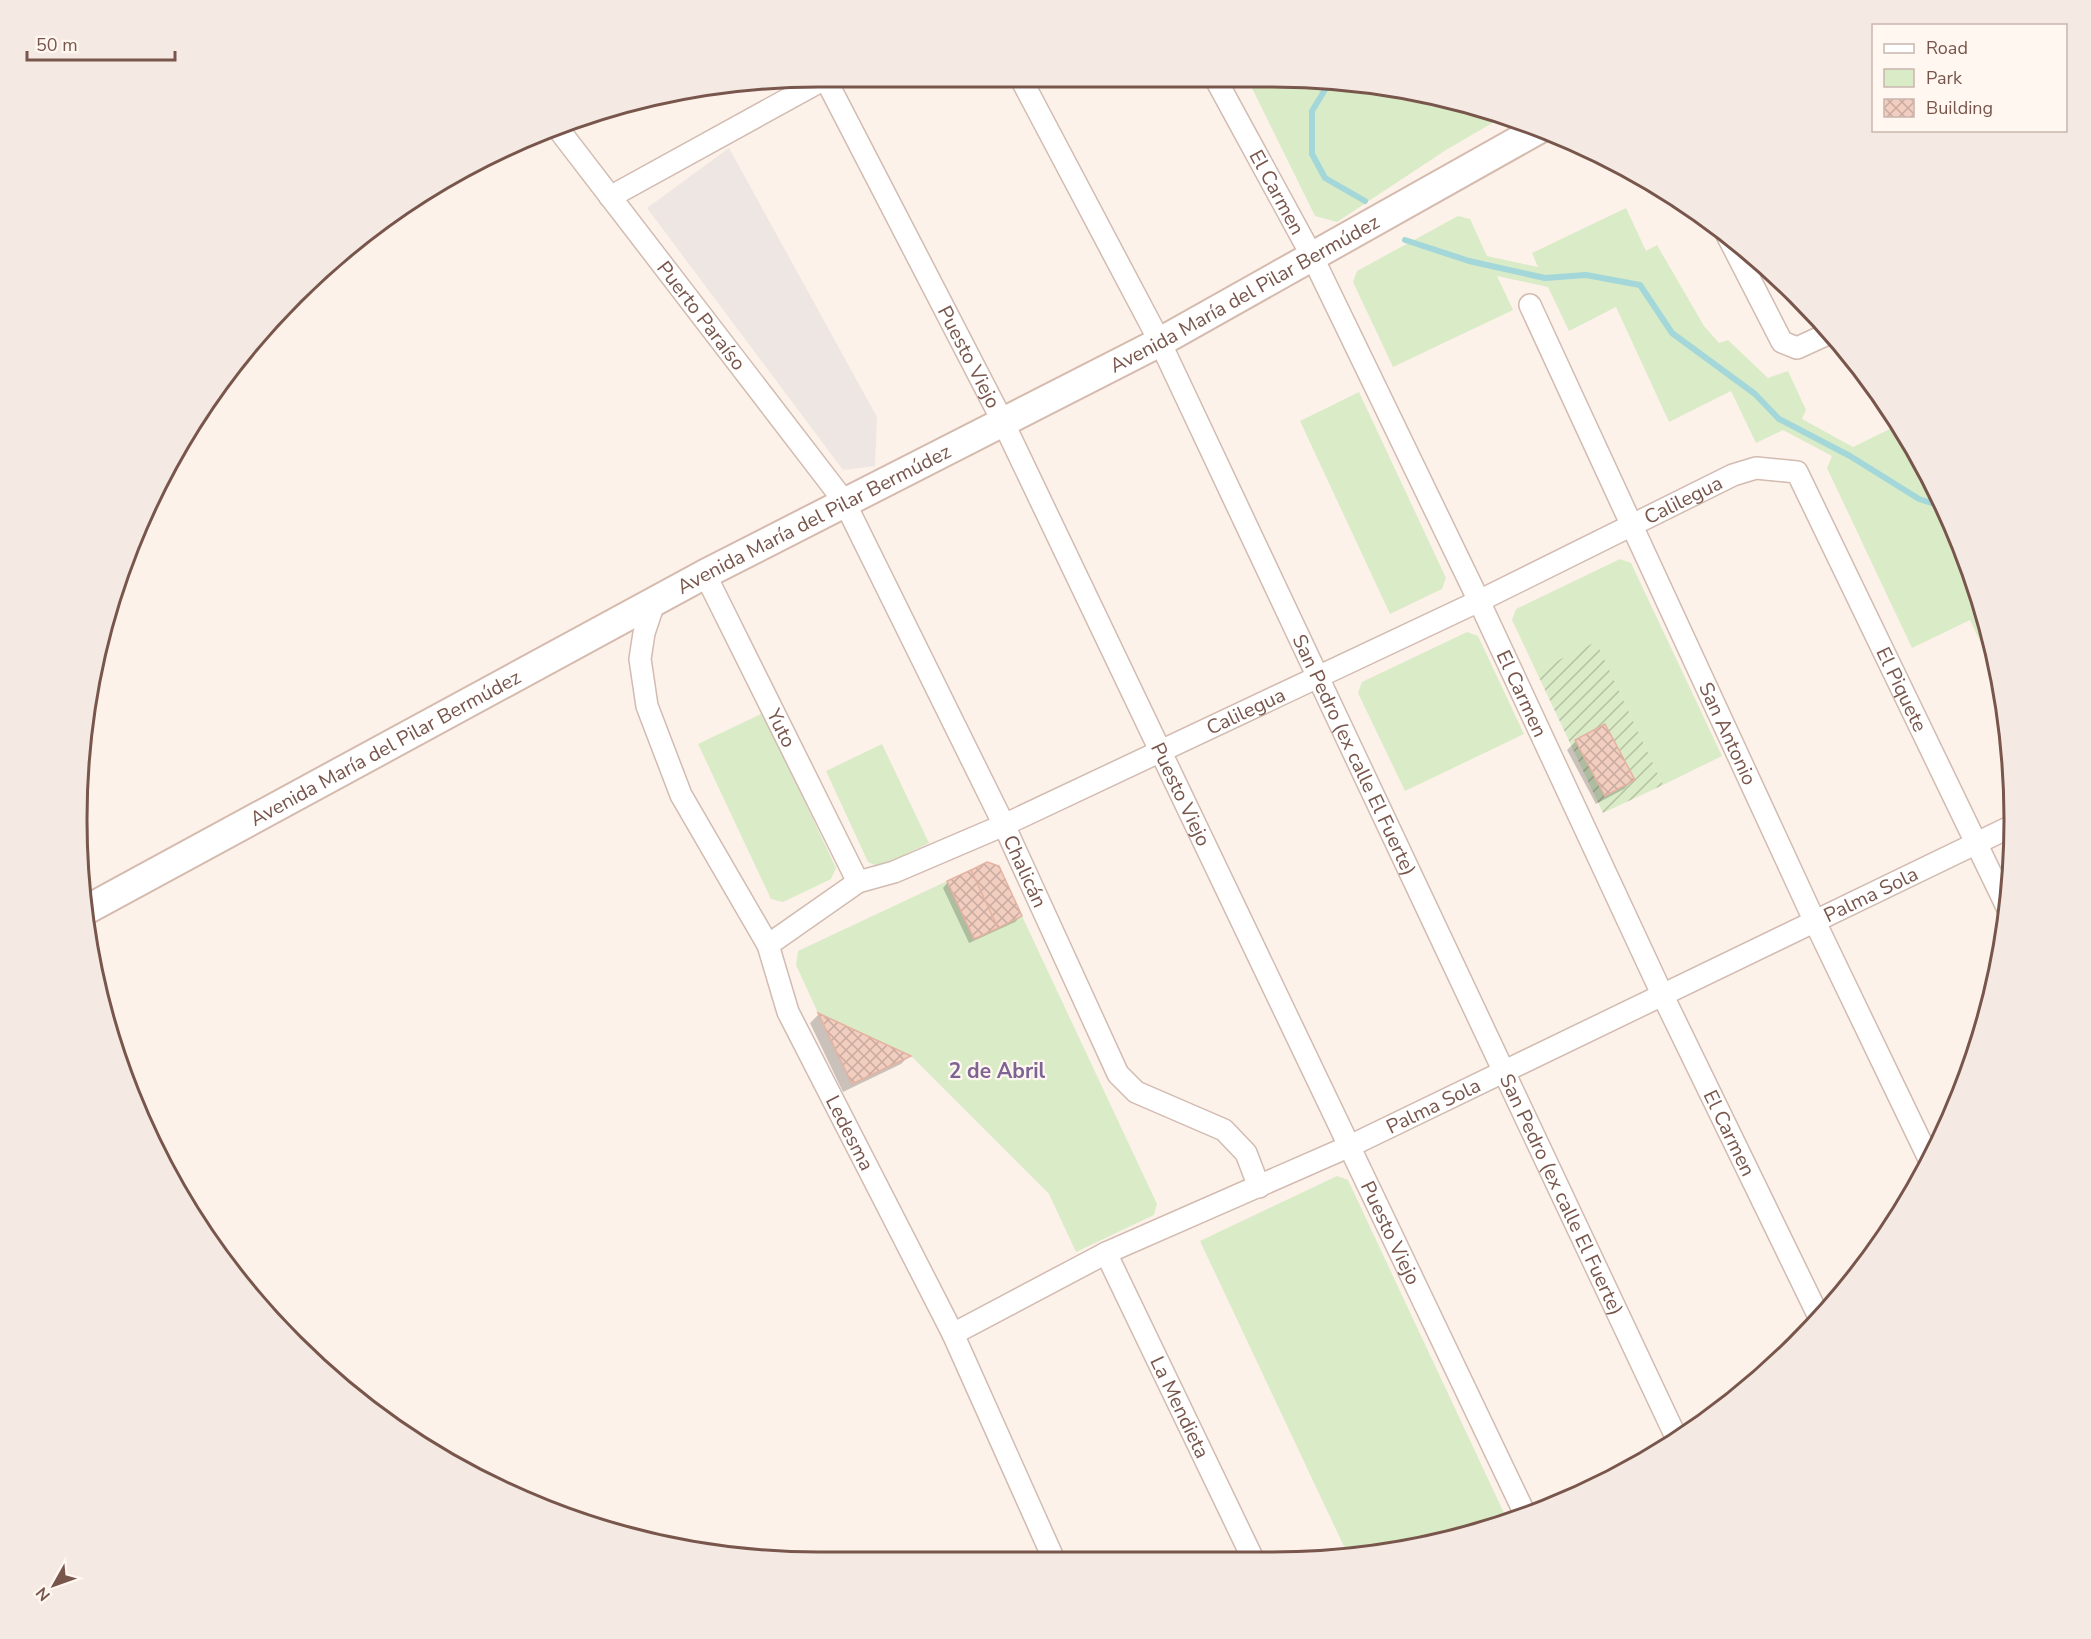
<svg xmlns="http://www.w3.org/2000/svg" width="2091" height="1639" font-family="'Nunito Sans',sans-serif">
<defs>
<pattern id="garden-furrows" width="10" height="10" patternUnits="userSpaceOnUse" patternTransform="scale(1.5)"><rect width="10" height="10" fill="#daebc7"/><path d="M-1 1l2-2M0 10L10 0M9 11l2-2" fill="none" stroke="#b6c1a4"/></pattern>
<pattern id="building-cross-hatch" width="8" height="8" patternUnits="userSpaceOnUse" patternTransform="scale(1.5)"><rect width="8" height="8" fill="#f2cec0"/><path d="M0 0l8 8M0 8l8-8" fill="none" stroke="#c9aa9e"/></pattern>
</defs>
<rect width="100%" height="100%" fill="#fdf2e9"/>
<path fill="#eee6e2" d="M729 148 877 417 875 466 843 470 647 208Z"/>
<path fill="#daebc7" d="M1247 78H1320L1506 115 1446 150 1337 222 1315 216Z
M1626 208 1646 251 1657 245 1704 326 1719 343 1728 340 1768 378 1788 371 1806 410 1802 419 1853 447 1898 425 1915 448 1975 580 1998 680 1970 620 1912 648 1827 468 1832 456 1783 430 1756 443 1731 391 1669 422 1616 307 1569 331 1548 287 1497 276 1513 310 1393 367 1353 282 1357 271 1458 216 1470 219 1487 256 1538 267 1532 253Z
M1359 392 1446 578 1442 589 1390 614 1300 421Z
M1620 559 1631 563 1722 756 1663 785 1596 643 1536 671 1512 620 1516 609Z
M1467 632 1478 636 1524 734 1405 791 1358 693 1362 682Z
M763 713 836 868 831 879 783 902 771 899 698 744Z
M882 744 929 843 879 867 868 862 826 771Z
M947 881 974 939 1022 916 1157 1204 1154 1215 1076 1252 1049 1194 911 1056 818 1013 796 965 798 951Z
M1337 1176 1348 1180 1504 1513 1500 1524 1496 1526 1348 1555 1200 1241Z"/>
<path fill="url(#garden-furrows)" d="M1596 642 1663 785 1603 813 1536 671Z"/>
<path fill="#0003" d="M1576 741 1633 780 1624 789 1596 804 1567 750Z
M948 882 1021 916 1015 922 969 943 943 888Z
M818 1015 909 1056 901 1064 843 1092 810 1023Z"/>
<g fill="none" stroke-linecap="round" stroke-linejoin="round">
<path stroke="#a3d7d9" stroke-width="6" d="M1331 80 1312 111V154L1325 178 1365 201
M1405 240 1469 261 1545 278 1586 275 1640 285 1672 333 1755 394 1779 419 1850 456 1919 499 1941 506"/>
</g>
<path fill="url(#building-cross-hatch)" stroke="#e5b2a1" stroke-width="1.5" d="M1605 724 1635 780 1605 796 1575 740Z
M987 862 999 866 1022 916 998 928 971 870Z
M971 870 998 928 974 939 947 881Z
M818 1013 911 1056 852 1084Z"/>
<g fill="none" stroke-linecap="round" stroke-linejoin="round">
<g stroke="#d2bbb1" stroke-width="24">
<g id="street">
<path id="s1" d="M1020 77 1160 342 1677 1439"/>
<path id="s2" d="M825 78 1004 424 1526 1516"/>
<path id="s3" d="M1215 78 1313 258 1479 601 1662 994 1819 1317"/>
<path id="s4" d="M559 130 844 501 1004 825 1118 1074 1136 1092 1224 1130 1246 1153 1259 1187"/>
<path d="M610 197 828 77"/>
<path d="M1725 231 1782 342 1797 348 1832 332"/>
<path id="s5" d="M1530 305 1815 922 1930 1161"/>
<path id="s6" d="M705 574 858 882"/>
<path id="s7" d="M654 603 644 633 640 659 647 706 681 795 768 945 788 1012 953 1334 1055 1562"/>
<path id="s8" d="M768 945 858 882 894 872 1004 825 1479 601 1733 475 1756 468 1797 472 2007 907"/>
<path id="s9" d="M1106 1253 1254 1561"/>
<path id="s10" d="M953 1334 1106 1253 1350 1146 2012 826"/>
</g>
</g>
<g stroke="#d5baae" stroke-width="32">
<g id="secondary">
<path id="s11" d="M88 909 705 574 1160 342 1539 129"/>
</g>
</g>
<use href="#street" stroke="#fff" stroke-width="21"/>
<use href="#secondary" stroke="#fff" stroke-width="28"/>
</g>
<g text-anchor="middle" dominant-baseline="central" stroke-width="4.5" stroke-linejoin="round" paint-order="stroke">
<g font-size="20" fill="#78564c" stroke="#fff7f0">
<text stroke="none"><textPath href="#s3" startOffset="130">El Carmen</textPath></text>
<text stroke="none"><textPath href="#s11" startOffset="1310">Avenida María del Pilar Bermúdez</textPath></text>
<text stroke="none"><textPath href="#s4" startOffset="234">Puerto Paraíso</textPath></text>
<text stroke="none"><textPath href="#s2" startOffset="314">Puesto Viejo</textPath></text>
<text stroke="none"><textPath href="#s8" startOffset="1020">Calilegua</textPath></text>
<text stroke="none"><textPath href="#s11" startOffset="824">Avenida María del Pilar Bermúdez</textPath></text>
<text stroke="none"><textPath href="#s8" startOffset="1382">El Piquete</textPath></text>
<text stroke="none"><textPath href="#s3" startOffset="688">El Carmen</textPath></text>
<text stroke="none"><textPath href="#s8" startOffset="534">Calilegua</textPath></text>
<text stroke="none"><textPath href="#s6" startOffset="172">Yuto</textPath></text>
<text stroke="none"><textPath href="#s5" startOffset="472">San Antonio</textPath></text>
<text stroke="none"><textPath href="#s11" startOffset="338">Avenida María del Pilar Bermúdez</textPath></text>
<text stroke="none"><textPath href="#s1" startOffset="756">San Pedro (ex calle El Fuerte)</textPath></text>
<text stroke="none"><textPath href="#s2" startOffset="800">Puesto Viejo</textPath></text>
<text stroke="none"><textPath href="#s4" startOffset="880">Chalicán</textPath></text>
<text stroke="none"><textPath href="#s10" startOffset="1018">Palma Sola</textPath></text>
<text stroke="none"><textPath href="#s10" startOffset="532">Palma Sola</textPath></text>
<text stroke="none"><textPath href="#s7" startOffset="580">Ledesma</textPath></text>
<text stroke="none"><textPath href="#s3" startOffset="1174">El Carmen</textPath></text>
<text stroke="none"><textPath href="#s1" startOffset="1242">San Pedro (ex calle El Fuerte)</textPath></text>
<text stroke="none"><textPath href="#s2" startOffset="1286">Puesto Viejo</textPath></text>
<text stroke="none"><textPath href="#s9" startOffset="171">La Mendieta</textPath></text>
</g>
<g font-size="21" font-weight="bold" fill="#7d6493" stroke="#fff7f0">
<text x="997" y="1071">2 de Abril</text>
</g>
</g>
<path d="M0 0H2091V1639H0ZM819 87H1272A732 732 0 0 1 2004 819V820A732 732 0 0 1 1272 1552H819A732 732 0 0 1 87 820V819A732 732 0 0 1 819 87Z" fill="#f4eae3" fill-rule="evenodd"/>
<path fill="none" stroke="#78564c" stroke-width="3" d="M819 87H1272A732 732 0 0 1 2004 819V820A732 732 0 0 1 1272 1552H819A732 732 0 0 1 87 820V819A732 732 0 0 1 819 87Z"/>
<rect x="1872" y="24" width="195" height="108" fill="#fff7f0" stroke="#c9b7ae" stroke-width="1.5"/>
<rect x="1884" y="44" width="30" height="9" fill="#ffffff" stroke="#c9b7ae" stroke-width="1.5"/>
<text x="1926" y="54" font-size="18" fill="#78564c">Road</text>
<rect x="1884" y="69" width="30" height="18" fill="#daebc7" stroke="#c9b7ae" stroke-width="1.5"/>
<text x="1926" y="84" font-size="18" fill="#78564c">Park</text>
<rect x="1884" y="99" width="30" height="18" fill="url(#building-cross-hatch)" stroke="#c9b7ae" stroke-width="1.5"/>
<text x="1926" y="114" font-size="18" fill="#78564c">Building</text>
<g transform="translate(54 1585) rotate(230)" stroke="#fff7f0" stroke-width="4.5" paint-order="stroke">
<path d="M0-4.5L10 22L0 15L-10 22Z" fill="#78564c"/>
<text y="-9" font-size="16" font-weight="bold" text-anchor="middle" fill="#78564c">N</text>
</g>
<path d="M27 51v9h148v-9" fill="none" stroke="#78564c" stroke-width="3"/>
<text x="36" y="51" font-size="18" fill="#78564c" stroke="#fff7f0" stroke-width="4.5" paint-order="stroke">50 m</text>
</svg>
